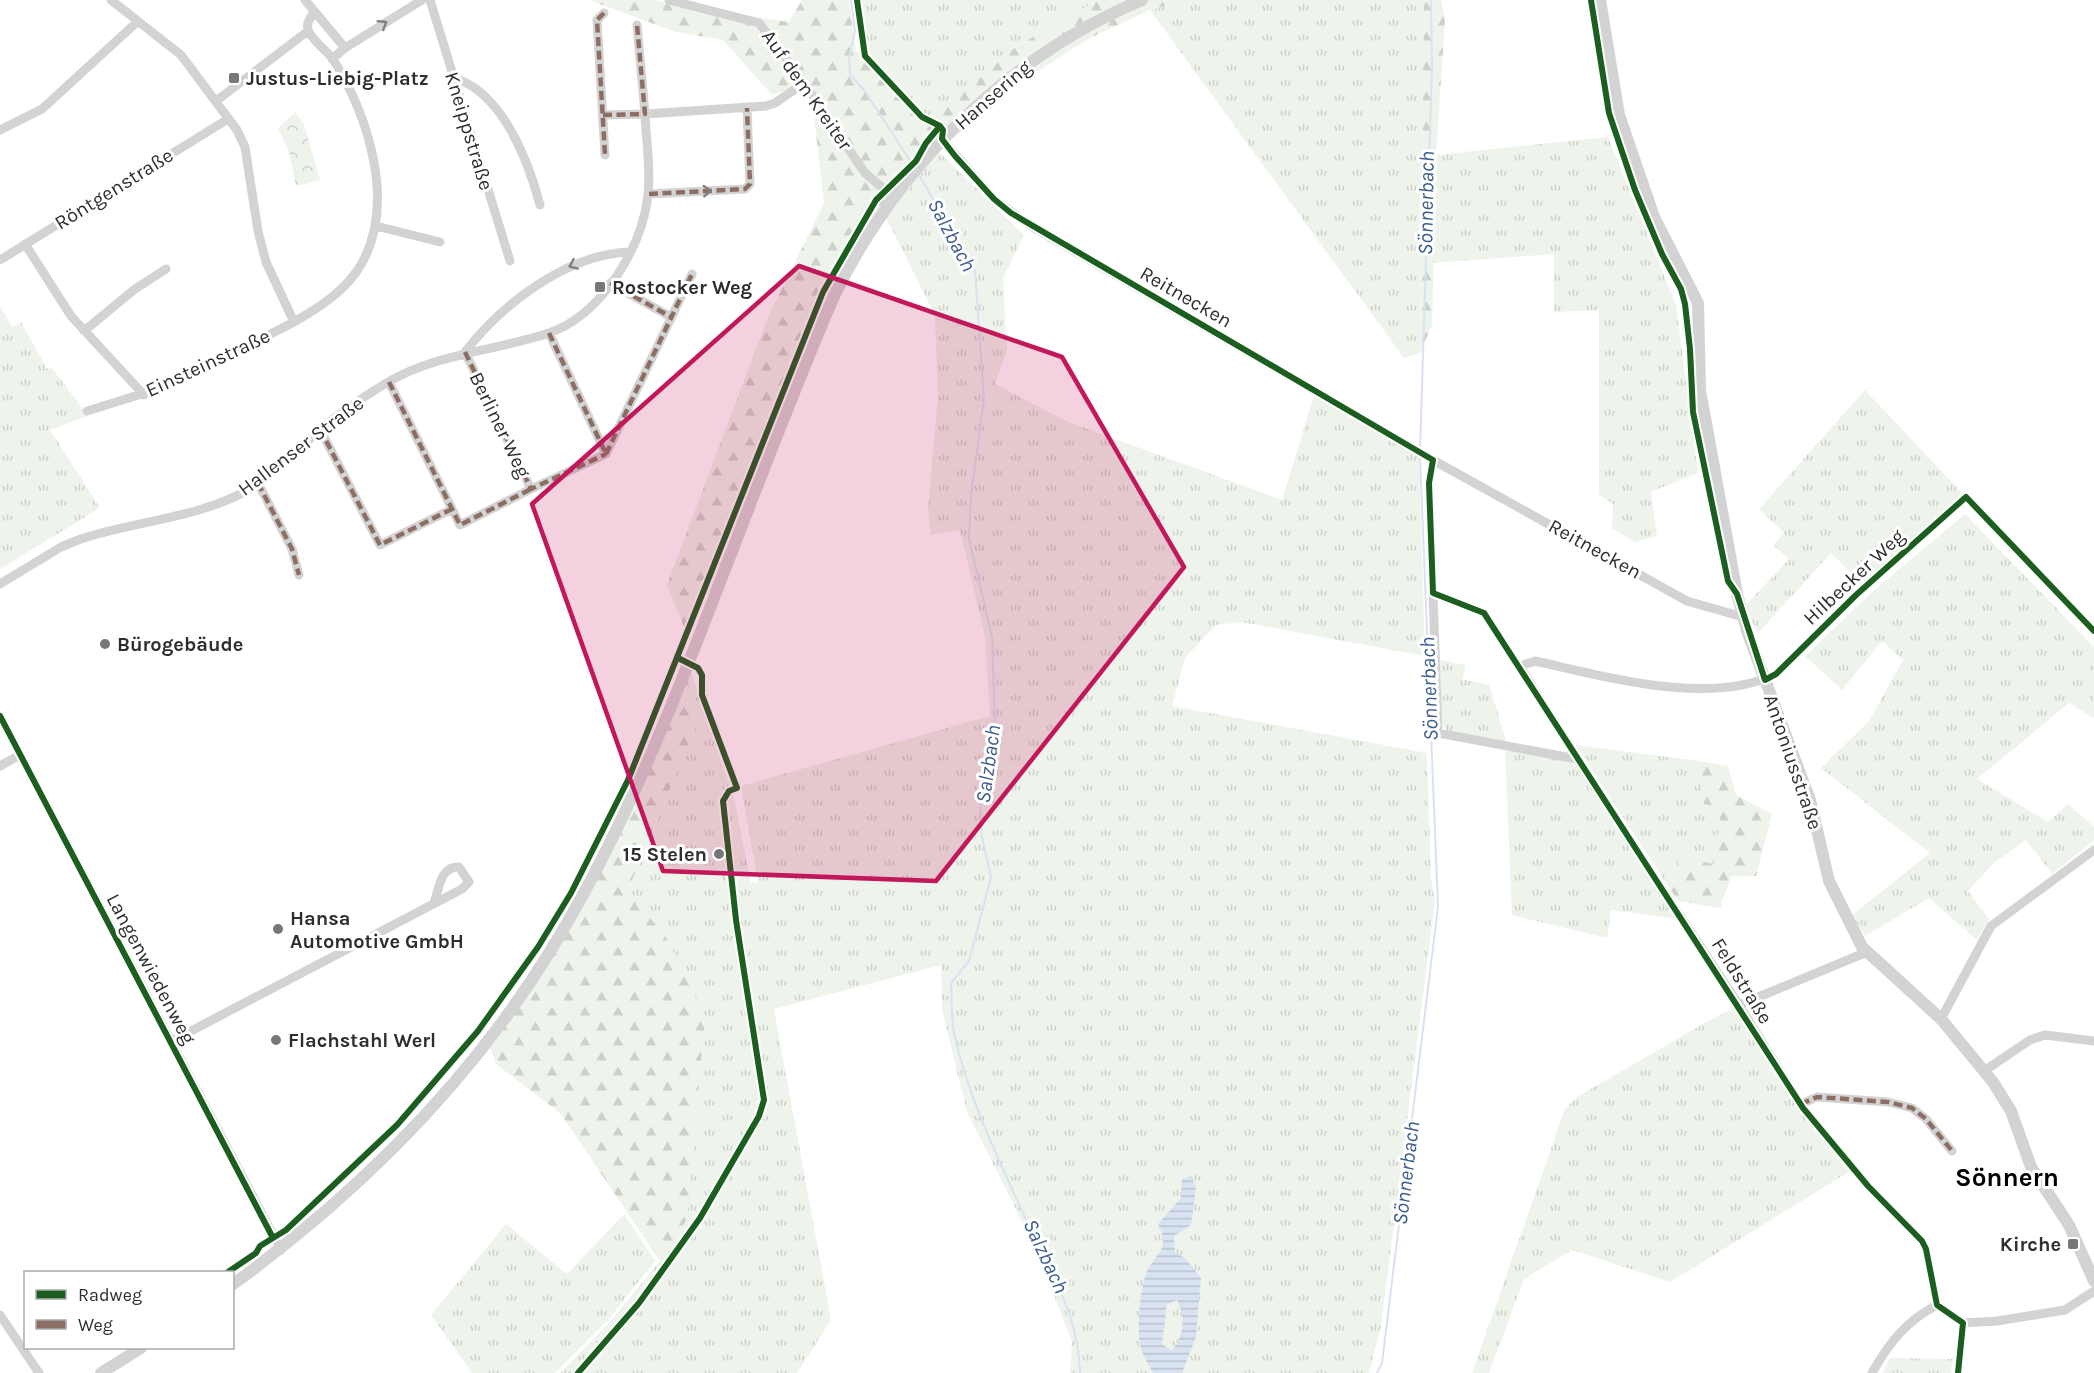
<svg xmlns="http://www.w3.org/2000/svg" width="2094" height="1373" font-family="Karla,sans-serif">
<defs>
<pattern id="grass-tufts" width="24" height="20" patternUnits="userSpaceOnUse" patternTransform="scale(1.5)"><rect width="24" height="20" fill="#eef4eb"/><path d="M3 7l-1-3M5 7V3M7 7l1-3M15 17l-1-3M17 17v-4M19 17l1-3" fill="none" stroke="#ccd2ca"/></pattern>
<pattern id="forest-firs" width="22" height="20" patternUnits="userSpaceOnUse" patternTransform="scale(1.5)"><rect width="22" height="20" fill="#eef4eb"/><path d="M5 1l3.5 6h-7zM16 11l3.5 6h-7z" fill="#ccd2ca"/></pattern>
<pattern id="park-crowns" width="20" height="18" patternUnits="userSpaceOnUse" patternTransform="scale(1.5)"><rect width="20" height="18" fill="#eef4eb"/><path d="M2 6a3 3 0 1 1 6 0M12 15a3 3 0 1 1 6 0" fill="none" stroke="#ccd2ca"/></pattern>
<pattern id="water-rules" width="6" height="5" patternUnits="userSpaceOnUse" patternTransform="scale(1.5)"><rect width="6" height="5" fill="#d8e2f1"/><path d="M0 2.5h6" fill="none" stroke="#bac2cf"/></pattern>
</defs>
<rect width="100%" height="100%" fill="#fff"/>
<path fill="url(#grass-tufts)" d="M862 0H1099L1017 46 929 122 868 53Z
M1190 0H1424L1420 353 1404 358 1150 10Z
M1608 137 1676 305 1698 473 1651 492 1657 536 1635 542 1612 528 1613 504 1599 495V310L1554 312V254L1432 263 1436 155Z
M938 151 1024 235 1003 278 1007 350 995 384 1066 421 1282 500 1314 396 1419 457 1425 656 1241 622 1216 625 1185 658 1172 706 1427 753 1431 878 1435 901 1381 1326 1369 1373H1070L1072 1342 1055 1298 1016 1209 967 1112 942 1010 941 965 774 1009 831 1320 797 1373H560L608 1324 660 1261 687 1218 667 939 628 891 703 709 734 798 751 883 758 882 741 786 990 716 985 636 960 530 931 535 928 510 938 394 935 315 886 218Z
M0 306 12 327 21 322 47 369 52 368 88 416 50 430 100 508 0 569Z
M1865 390 1963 494 1862 584 1831 553 1757 634 1746 605 1789 559 1773 545 1784 533 1759 509Z
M1965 514 2094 647V718L2069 703 1977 779 2048 822 2068 804 2094 827V840L2052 874 2026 840 1995 862 1968 891 1989 919 1977 940 1929 898 1865 936 1852 915 1930 853 1821 768 1869 721 1903 660 1882 641 1842 690 1805 656 1871 593Z
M1440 660 1466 665 1462 679 1489 685 1507 743 1449 733 1441 723Z
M1576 745 1699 761 1704 804 1721 808 1714 865 1683 858 1664 880Z
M1505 750 1568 760 1579 769 1679 919 1611 910 1607 938 1512 915Z
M1739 1006 1769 1058 1852 1170 1670 1282 1572 1250 1524 1279 1489 1373H1472L1565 1109 1577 1097 1708 1021Z
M624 1214 655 1261 608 1320 555 1373H472L431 1315 506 1224 567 1274Z
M1890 1358 1953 1359 1951 1373H1882Z"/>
<path fill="url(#forest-firs)" d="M589 0H653L789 22 802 0H849L856 51 868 53 929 121 1017 46 1099 0H1190L1150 10 1088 39 1021 82 938 151 886 218 852 270 810 364 737 555 684 627 667 585 768 317 824 203 810 82 772 95 723 40 676 32Z
M1424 0H1441L1445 20 1436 155 1432 325 1420 353Z
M691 670 703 709 628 890 667 939 705 1017 687 1219 660 1261 561 1114 496 1064 490 1048 565 936Z
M1699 761 1728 766 1736 795 1772 814 1756 876H1731L1720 908 1678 901 1664 880 1683 858 1714 864 1721 808 1704 804Z"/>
<path fill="url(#park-crowns)" d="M295 112 304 124 320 180 296 186 289 152 278 128Z"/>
<path fill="url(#water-rules)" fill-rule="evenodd" d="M1191 1176 1196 1188 1191 1225 1174 1236 1175 1253 1185 1258 1201 1278 1196 1337 1182 1373H1153C1149 1365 1143 1356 1141 1348 1136 1332 1140 1284 1148 1269 1159 1250 1170 1249 1158 1224L1181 1198 1182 1179ZM1177 1300C1186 1318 1184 1335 1172 1351L1162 1344 1167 1304Z"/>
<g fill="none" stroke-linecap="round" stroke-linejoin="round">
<path stroke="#d8e2f1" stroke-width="2" d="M851 0 855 31 849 59 850 75 864 90 911 162
M919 175 975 271 984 399 971 495 969 539 992 637 995 728 980 784 981 833 991 877 969 961 951 983C952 999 951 1017 954 1033 969 1103 1005 1172 1034 1237 1057 1286 1078 1316 1080 1373
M1420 450 1432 68 1431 0
M1377 1373 1382 1363 1438 907 1420 456"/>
<path stroke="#d3d3d3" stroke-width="9" d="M111 0 181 55 237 130 245 147 258 231 266 262 294 322C320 307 347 290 362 263 396 201 368 116 333 59 326 50 314 42 309 32 305 24 310 17 315 12L305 0
M430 0 510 261
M669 0 759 23 804 83 865 173 894 198
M315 12 345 48
M604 13 597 20 605 155
M332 59 345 48 422 0
M454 78C502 92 528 160 540 205
M216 101 308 31
M603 115 645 114 637 25
M0 130 42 109 137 22
M942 139 994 199 1031 226 1433 460 1687 601 1743 617
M649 194 745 189 750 184 747 108
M376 226 440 242
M25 244 71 316 144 395
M0 260 228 119
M610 283 671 317
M84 331 135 289 166 269
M549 333 606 454
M389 382 460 525 531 489
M87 411 174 384 294 322
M320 429 380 545 452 509
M606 454 531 489 465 352C502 304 567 254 630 252
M606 454 692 274
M1433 460 1429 483 1438 733 1577 759
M258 483 292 549 299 575
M0 584 61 547 78 540C133 521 196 519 248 490 275 475 297 449 321 429 341 411 365 396 388 382 438 353 495 351 549 333 601 315 642 249 648 195 651 169 646 140 645 114L766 106 775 103 804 83
M0 716 281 1250
M0 766 20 755
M1739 1005 1867 952
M1941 1019 1991 926 2094 850
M170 1042 462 889 469 882 459 867C440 866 439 889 434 903
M1984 1071 2030 1040 2045 1035 2094 1041
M1801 1104 1817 1097 1888 1102 1912 1108 1926 1119 1952 1151
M1937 1305 1926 1249 1922 1241 1868 1186 1803 1108 1739 1005 1577 759 1520 666 1535 661C1605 676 1708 707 1776 674L1856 595 1966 497 2094 631
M1937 1305 1963 1323 1997 1321 2065 1310 2094 1291
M0 1315 39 1373
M1872 1373C1889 1343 1906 1321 1937 1305
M1958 1373 1963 1323"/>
<path stroke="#d3d3d3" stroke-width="12" d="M1600 0 1619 115 1654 217 1698 303 1700 390 1737 594 1748 634 1810 800 1829 881 1862 947 1941 1019 1993 1082 2011 1111 2031 1167 2069 1225 2094 1281
M232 1285C357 1194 468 1084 549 953 613 850 659 739 703 626 746 516 787 405 834 296 898 166 1007 57 1142 0
M101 1373 141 1348"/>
<path stroke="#8d6e63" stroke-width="4.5" stroke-dasharray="9 4.5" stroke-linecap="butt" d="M604 13 597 20 605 155
M603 115 645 114 637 25
M649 194 745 189 750 184 747 108
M610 283 671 317
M549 333 606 454
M465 352 531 489 606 454
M389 382 460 525 531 489
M320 429 380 545 452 509
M606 454 692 274
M258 483 292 549 299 575
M1801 1104 1817 1097 1888 1102 1912 1108 1926 1119 1952 1151"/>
<g stroke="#fff" stroke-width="10">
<path id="cycleway" d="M857 0 865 56 922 117 940 126 943 130 942 139 955 156 994 199 1011 213 1433 460 1429 483 1433 593 1484 613 1803 1108 1868 1186 1922 1241 1926 1249 1937 1305 1963 1323 1958 1373
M1591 0 1609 113 1635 190 1662 254 1681 289 1685 304 1690 349 1693 412 1728 581 1737 594 1765 680 1776 674 1856 595 1966 497 2094 631
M0 716 273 1238
M228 1272 256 1253 260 1246 286 1230 397 1125 478 1031 538 947 571 893 628 780 823 292 876 200 916 161 926 143 940 126
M578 1373 639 1303 700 1218 759 1116 764 1100 736 920 723 801 729 791 737 788 702 695V675L698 668 678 658"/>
</g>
<use href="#cycleway" stroke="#1b5e20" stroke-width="6"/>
</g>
<defs><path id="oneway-chevron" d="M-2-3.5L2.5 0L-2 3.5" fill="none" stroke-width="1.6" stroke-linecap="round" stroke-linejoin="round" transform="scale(1.5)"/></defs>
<g stroke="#808080">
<use href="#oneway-chevron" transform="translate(383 24) rotate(-32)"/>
<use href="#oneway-chevron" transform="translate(707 191) rotate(-3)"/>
<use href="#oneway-chevron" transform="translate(573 265) rotate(156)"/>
</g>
<path fill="#c2185b" fill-opacity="0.2" stroke="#c2185b" stroke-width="4.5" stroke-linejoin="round" d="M799 266 1062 357 1184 567 936 881 663 871 532 504Z"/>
<g fill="#777" stroke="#fff" stroke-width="2">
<rect x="228" y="72" width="12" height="12" rx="3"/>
<rect x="594" y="281" width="12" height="12" rx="3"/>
<circle cx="105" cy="644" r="6"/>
<circle cx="719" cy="854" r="6"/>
<circle cx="278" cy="929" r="6"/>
<circle cx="276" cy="1040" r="6"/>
<rect x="2067" y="1238" width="12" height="12" rx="3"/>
</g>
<g text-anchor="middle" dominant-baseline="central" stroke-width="6" stroke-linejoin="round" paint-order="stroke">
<g font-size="20" font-weight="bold" fill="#2e2e2e" stroke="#fff" text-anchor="start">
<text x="246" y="78">Justus-Liebig-Platz</text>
<text x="612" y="287">Rostocker Weg</text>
<text x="117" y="644">Bürogebäude</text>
<text x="707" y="854" text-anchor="end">15 Stelen</text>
<text x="290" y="918">Hansa<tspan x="290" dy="23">Automotive GmbH</tspan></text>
<text x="288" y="1040">Flachstahl Werl</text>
<text x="2061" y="1244" text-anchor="end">Kirche</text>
</g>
<g font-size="20" fill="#2e2e2e" stroke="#fff">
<text transform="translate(807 90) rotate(55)">Auf dem Kreiter</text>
<text transform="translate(993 95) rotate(-41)">Hansering</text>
<text transform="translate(469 131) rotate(73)">Kneippstraße</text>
<text transform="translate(114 189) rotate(-32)">Röntgenstraße</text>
<text transform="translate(1186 297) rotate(30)">Reitnecken</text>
<text transform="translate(208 363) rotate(-25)">Einsteinstraße</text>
<text transform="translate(500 425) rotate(64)">Berliner Weg</text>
<text transform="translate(301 446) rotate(-37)">Hallenser Straße</text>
<text transform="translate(1595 549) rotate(29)">Reitnecken</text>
<text transform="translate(1854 577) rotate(-43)">Hilbecker Weg</text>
<text transform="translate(1793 762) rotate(71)">Antoniusstraße</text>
<text transform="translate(151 969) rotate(62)">Langenwiedenweg</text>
<text transform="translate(1742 981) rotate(58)">Feldstraße</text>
</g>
<g font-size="21" font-style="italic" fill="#3c5e8f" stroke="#fff">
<text transform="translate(1426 203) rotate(-89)">Sönnerbach</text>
<text transform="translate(952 235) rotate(62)">Salzbach</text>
<text transform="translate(1429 689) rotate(-92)">Sönnerbach</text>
<text transform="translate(988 764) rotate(-82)">Salzbach</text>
<text transform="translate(1406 1173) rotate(-83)">Sönnerbach</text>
<text transform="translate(1046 1256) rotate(65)">Salzbach</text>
</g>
<g font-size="26" font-weight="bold" fill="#000" stroke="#fff">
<text x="2007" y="1177">Sönnern</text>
</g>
</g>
<rect x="24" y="1271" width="210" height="78" fill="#ffffff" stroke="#ababab" stroke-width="1.5"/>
<rect x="36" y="1290" width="30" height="9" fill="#1b5e20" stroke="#ababab" stroke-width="1.5"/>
<text x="78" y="1301" font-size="18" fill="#2e2e2e">Radweg</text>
<rect x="36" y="1320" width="30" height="9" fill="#8d6e63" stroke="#ababab" stroke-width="1.5"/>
<text x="78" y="1331" font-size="18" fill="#2e2e2e">Weg</text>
</svg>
